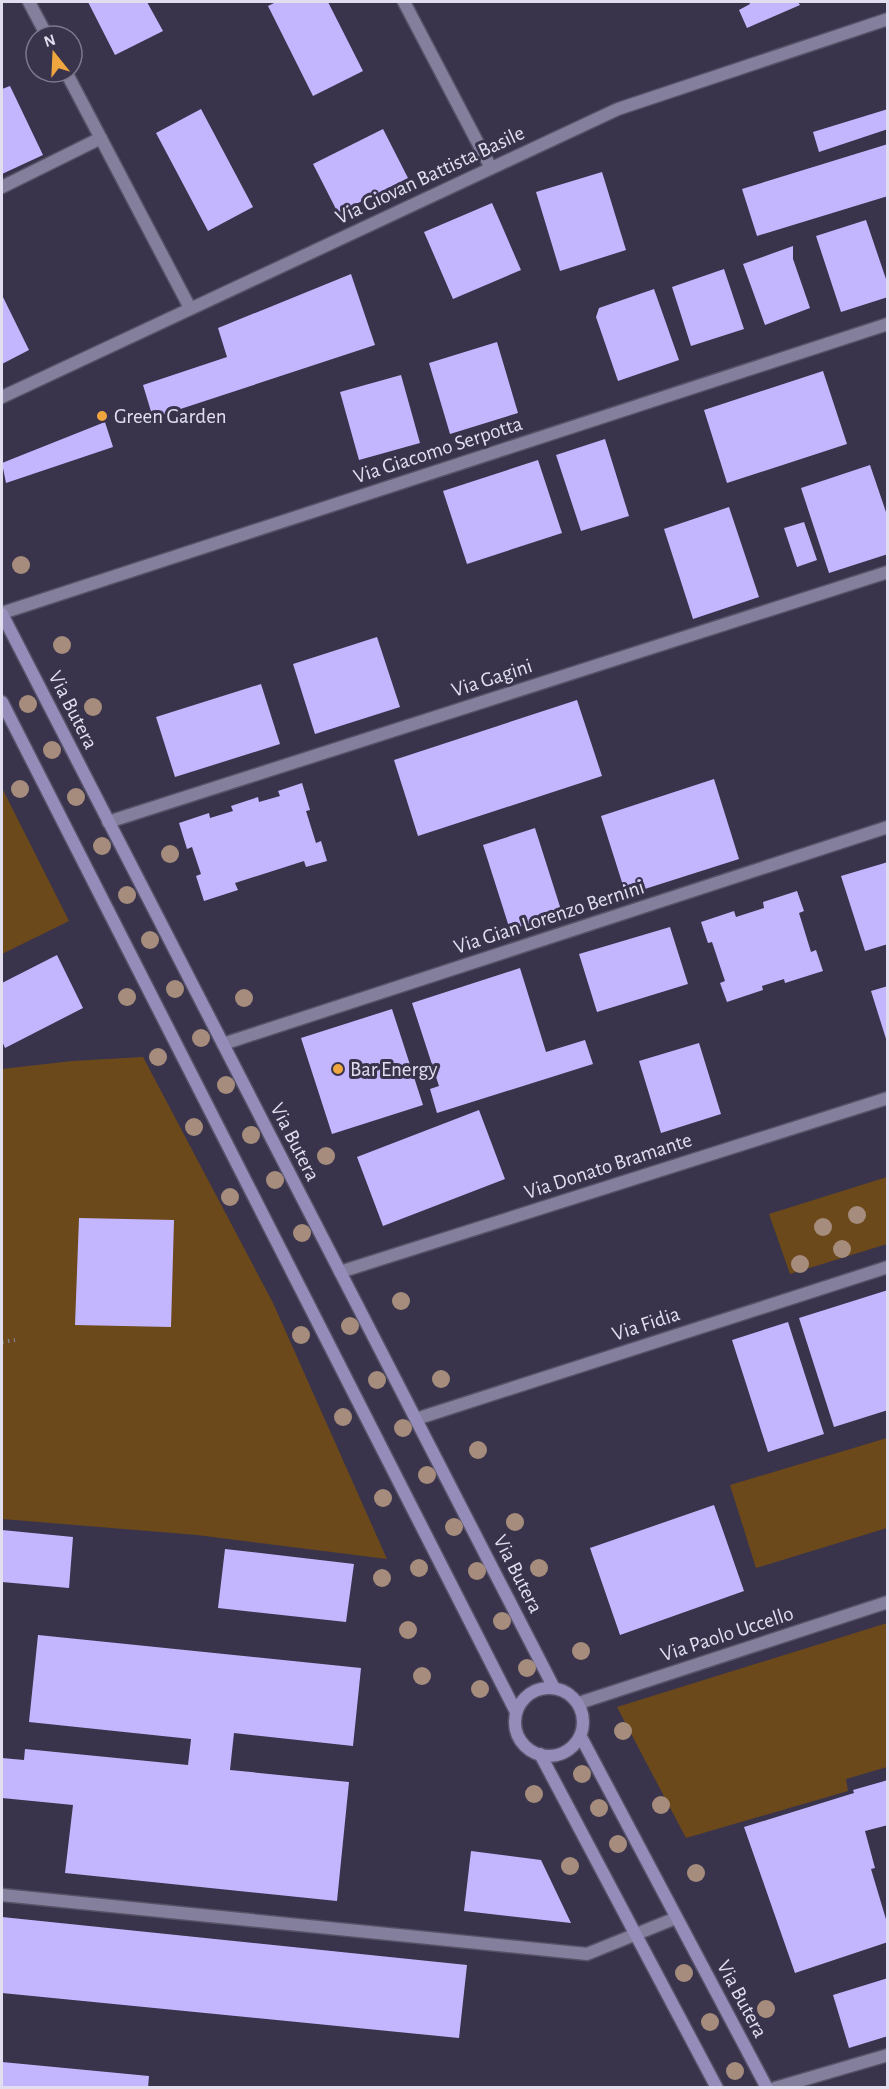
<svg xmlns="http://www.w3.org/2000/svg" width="889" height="2089" font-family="'Alegreya Sans',sans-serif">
<rect width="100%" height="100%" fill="#39344c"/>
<path fill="#6c491a" d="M2 788 69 921 2 954Z
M143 1057 273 1303 387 1559 197 1535 2 1519V1069L72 1061Z
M887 1177V1244L790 1274 769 1214Z
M887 1438V1528L756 1568 730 1485Z
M887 1623V1767L846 1779 848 1791 686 1838 617 1707Z"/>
<path fill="#c4b6fe" d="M88 2H147L163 31 115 55Z
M276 2H328L363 71 313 96 268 6Z
M749 2H798L800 5 747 28 739 10 750 4Z
M10 86 43 155 2 174V89Z
M201 109 253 207 208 231 156 133Z
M888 109V129L819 152 813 132Z
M383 129 408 178 338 213 313 164Z
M888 144V196L757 236 742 189Z
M602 172 626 250 560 271 536 192Z
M492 203 521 270 453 299 424 232Z
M866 220 888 285V297L841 312 816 236Z
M793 246V259L810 308 765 325 743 264Z
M724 269 744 329 691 346 672 287Z
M351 274 375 345 153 418 143 385 227 357 218 328Z
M654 289 679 360 618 381 596 317 599 308Z
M2 295 29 350 2 364Z
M497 342 518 413 450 434 429 363Z
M823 371 847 444 727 483 704 410Z
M401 375 420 443 359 460 340 392Z
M105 422 113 447 6 483 2 463Z
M605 439 629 516 581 531 556 455Z
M538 460 562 533 467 564 443 491Z
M870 465 888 518V554L829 573 801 488Z
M729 507 759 597 693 619 664 529Z
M804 522 817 560 797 567 784 528Z
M377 637 400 707 315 734 293 664Z
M261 684 280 744 175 777 156 717Z
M577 700 602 776 418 836 394 760Z
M714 779 739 859 626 895 601 816Z
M302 783 310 810 306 811 316 843 321 841 327 861 306 867 304 861 235 883 238 890 204 901 196 876 201 874 192 847 187 849 179 823 209 813 210 818 233 811 231 806 258 797 259 802 280 796 278 791Z
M535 828 562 913 510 930 483 845Z
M888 862V944L865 951 841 876Z
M797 891 804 911 799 913 811 952 816 950 823 971 785 983 784 979 762 986 763 990 727 1002 720 983 725 981 712 942 708 943 701 922 734 911 736 917 764 908 763 902Z
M670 927 688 984 597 1012 579 954Z
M57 955 83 1008 5 1048 2 1041V983Z
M520 968 546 1052 585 1040 593 1064 437 1113 430 1089 439 1086 412 1003Z
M888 986V1042H887L871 991Z
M392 1009 423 1105 332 1134 301 1038Z
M699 1043 721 1114 661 1133 639 1061Z
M479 1110 505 1179 383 1226 357 1157Z
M79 1218 174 1220 171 1327 75 1325Z
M888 1290V1410L834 1427 799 1318Z
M788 1322 824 1434 768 1452 732 1340Z
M714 1505 744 1591 620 1635 590 1548Z
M2 1530 73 1537 69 1588 2 1582Z
M225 1549 354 1564 346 1622 218 1608Z
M38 1635 361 1668 353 1746 234 1733 230 1770 349 1782 337 1901 65 1873 73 1805 2 1798V1758L24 1760 25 1749 188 1765 191 1739 29 1722Z
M888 1780V1825L865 1831 875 1868 871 1869 888 1926V1942L795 1973 744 1827 854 1793 853 1790Z
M471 1851 541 1860 571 1923 464 1911Z
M2 1917 467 1965 459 2038 2 1993Z
M888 1978V2036L849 2048 833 1995Z
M2 2062 149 2076 148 2088H2Z"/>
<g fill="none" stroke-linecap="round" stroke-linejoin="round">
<g stroke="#565267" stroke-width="15">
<path id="lane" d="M2 1895 587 1954 676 1918"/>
</g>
<g stroke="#565267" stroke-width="15">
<path id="street" d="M29 2 47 36
M404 2 491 168
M66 72 190 308
M2 187 101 138
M2 397 618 109 888 19
M2 613 888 324
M108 822 888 572
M223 1044 888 827
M340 1272 888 1098
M416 1419 888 1267
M579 1703 888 1602
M775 2088 888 2055"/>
</g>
<g stroke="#565267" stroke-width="15">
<path id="secondary" d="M2 614 554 1688
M2 702 516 1712
M515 1722a34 34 0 1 1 68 0a34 34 0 1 1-68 0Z
M581 1737 767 2088
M540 1754 717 2088"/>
</g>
<path stroke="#817e92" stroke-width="4" stroke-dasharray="1.5 4.5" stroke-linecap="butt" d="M2 1342 15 1340"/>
<use href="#lane" stroke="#847f9c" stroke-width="12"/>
<use href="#street" stroke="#847f9c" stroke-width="12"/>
<use href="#secondary" stroke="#958cba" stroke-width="12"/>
</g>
<g fill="#a58c7c">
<circle cx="21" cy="565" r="9"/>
<circle cx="62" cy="645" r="9"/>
<circle cx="28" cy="704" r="9"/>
<circle cx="93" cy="707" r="9"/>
<circle cx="52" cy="750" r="9"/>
<circle cx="20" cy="789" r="9"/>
<circle cx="76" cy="797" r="9"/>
<circle cx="102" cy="846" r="9"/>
<circle cx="170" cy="854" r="9"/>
<circle cx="127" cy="895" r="9"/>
<circle cx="150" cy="940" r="9"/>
<circle cx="175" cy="989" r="9"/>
<circle cx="127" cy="997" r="9"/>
<circle cx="244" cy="998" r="9"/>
<circle cx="201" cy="1038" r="9"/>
<circle cx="158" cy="1057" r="9"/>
<circle cx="226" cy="1085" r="9"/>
<circle cx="194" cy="1127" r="9"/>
<circle cx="251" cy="1135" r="9"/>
<circle cx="326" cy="1156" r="9"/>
<circle cx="275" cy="1180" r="9"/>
<circle cx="230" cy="1197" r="9"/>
<circle cx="857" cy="1215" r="9"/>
<circle cx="823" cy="1227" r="9"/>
<circle cx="302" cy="1233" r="9"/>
<circle cx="842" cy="1249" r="9"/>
<circle cx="800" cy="1264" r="9"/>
<circle cx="401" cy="1301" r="9"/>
<circle cx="350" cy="1326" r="9"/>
<circle cx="301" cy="1335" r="9"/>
<circle cx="441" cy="1379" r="9"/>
<circle cx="377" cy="1380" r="9"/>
<circle cx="343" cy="1417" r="9"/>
<circle cx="403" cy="1428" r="9"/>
<circle cx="478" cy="1450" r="9"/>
<circle cx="427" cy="1475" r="9"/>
<circle cx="383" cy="1498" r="9"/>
<circle cx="515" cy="1522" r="9"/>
<circle cx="454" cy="1527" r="9"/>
<circle cx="419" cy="1568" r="9"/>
<circle cx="539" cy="1568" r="9"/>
<circle cx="477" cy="1571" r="9"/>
<circle cx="382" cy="1578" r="9"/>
<circle cx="502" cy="1621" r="9"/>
<circle cx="408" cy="1630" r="9"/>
<circle cx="581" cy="1651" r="9"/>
<circle cx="527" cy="1668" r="9"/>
<circle cx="422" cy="1676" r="9"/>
<circle cx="480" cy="1689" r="9"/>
<circle cx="623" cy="1731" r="9"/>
<circle cx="582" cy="1774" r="9"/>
<circle cx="534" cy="1794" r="9"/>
<circle cx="661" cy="1805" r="9"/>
<circle cx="599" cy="1808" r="9"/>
<circle cx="618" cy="1844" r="9"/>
<circle cx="570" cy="1866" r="9"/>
<circle cx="696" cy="1873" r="9"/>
<circle cx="684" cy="1973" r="9"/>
<circle cx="766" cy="2009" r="9"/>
<circle cx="710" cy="2022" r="9"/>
<circle cx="735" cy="2071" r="9"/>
</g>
<g fill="#f0a63f" stroke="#39344c" stroke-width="2">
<circle cx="102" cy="416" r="6"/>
<circle cx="338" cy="1069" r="6"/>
</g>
<g text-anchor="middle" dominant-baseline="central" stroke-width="6" stroke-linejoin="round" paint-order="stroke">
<g font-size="21" fill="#e1dfef" stroke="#39344c">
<text transform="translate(430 175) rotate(-25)">Via Giovan Battista Basile</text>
<text transform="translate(438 450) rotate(-18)">Via Giacomo Serpotta</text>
<text transform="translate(492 678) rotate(-18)">Via Gagini</text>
<text transform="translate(73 710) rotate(63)">Via Butera</text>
<text transform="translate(549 917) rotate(-18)">Via Gian Lorenzo Bernini</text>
<text transform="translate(295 1142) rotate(63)">Via Butera</text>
<text transform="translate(608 1166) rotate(-18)">Via Donato Bramante</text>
<text transform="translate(646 1324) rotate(-18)">Via Fidia</text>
<text transform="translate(518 1574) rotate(63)">Via Butera</text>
<text transform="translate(727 1634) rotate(-18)">Via Paolo Uccello</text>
<text transform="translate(742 1999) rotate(62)">Via Butera</text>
</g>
<g font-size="21" fill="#e1dfef" stroke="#39344c" text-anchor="start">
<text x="114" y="416">Green Garden</text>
<text x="350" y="1069">Bar Energy</text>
</g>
</g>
<rect width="889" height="2089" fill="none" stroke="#e1dfef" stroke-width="6"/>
<g transform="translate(54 54) rotate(342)"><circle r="28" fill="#39344c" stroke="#7c788d" stroke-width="1.5"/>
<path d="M0-4.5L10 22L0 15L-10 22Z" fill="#f0a63f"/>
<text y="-9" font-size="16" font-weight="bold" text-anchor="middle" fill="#e1dfef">N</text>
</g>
</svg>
